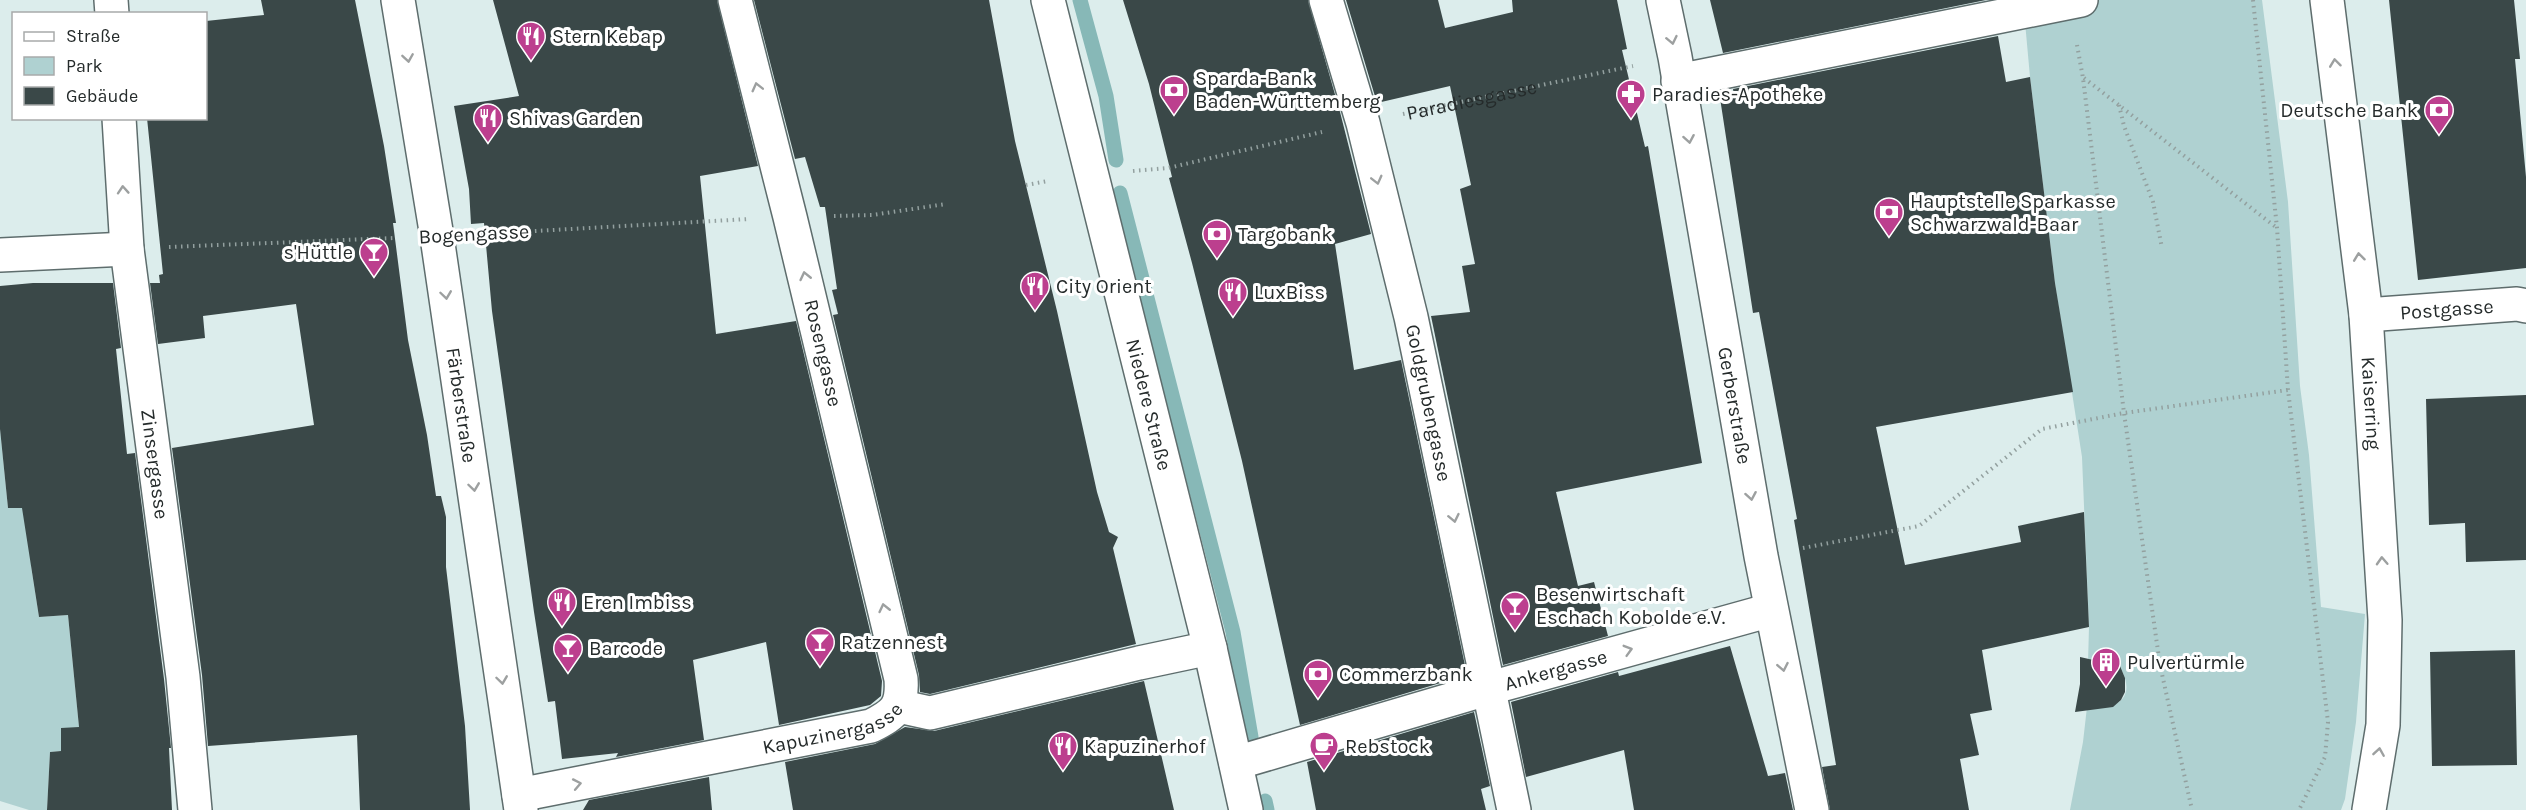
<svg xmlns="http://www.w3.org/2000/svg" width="2526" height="810" font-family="Karla,sans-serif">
<rect width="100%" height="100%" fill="#dcedec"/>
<path fill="#afd1d1" d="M2023 0H2262L2288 202 2300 386 2309 455 2321 607 2365 614 2356 722 2345 799 2341 810H2070L2083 742 2087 707C2111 710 2137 702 2122 671L2088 663 2089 627 2082 457 2055 283 2030 77Z
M0 429 8 508 39 507 31 566 39 617 68 615 79 727 61 751 50 752 47 810H29L0 801Z"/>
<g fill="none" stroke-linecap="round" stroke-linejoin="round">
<path stroke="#87b8b7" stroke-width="15" d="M1080 0 1106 96 1116 160
M1120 193 1233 632 1251 737
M1265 801 1267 810"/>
</g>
<path fill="#3a4848" d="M261 0H355L384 146 396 223H393L408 340 427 435 436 496H441L446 517V567L465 726 470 810H360L357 735 208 746 202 675 172 448 314 425 296 304 203 316 205 338 158 344 150 283H160L159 275 163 274 147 118H206V21L264 15Z
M493 0H717L758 166 700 176 716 334 796 321 882 681 881 696 870 705 779 725 766 642 693 660 704 740 616 757 618 753 562 759 555 701 548 702 534 612 492 311 484 223 471 224 469 189 454 106 519 96Z
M754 0H989L1015 141 1057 311 1097 492 1109 532 1118 537 1113 548 1136 644 930 694 920 692 919 675 833 315 838 314 832 290 837 289 825 207H820L805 157 795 159Z
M1123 0H1308L1340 112 1371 234 1335 244 1354 370 1401 360 1467 675 1300 725 1242 461 1192 263 1169 178 1172 177 1149 84Z
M1346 0H1438L1445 28 1513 12 1512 0H1617L1627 49 1622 50 1645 147 1648 146 1702 463 1556 492 1578 586 1594 582 1608 636 1503 665 1431 316 1470 312 1462 266 1475 264 1460 189 1471 185 1450 86 1377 103Z
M1710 0H1986L1723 53Z
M2389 0H2514L2520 59H2515L2526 177V268L2418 280Z
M1998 36 2006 82 2030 77 2055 283 2073 392 1876 427 1905 565 2021 542 2018 526 2084 512 2089 627 1982 650 1992 710 1970 714 1979 755 1960 759 1969 810H1830L1822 767 1836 765 1794 520 1797 519 1759 312 1753 313 1720 98 1734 95 1733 89Z
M33 283H113L121 348 116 349 127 454 135 453 164 679 171 748H169L172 810H47L50 752 61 751V728L79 727 68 615 39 617 22 508H8L0 429V286Z
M2526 395V560L2466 562 2465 523 2429 525 2426 399Z
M1730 646 1768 776 1785 773 1793 810H1634L1624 750 1526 777 1511 702 1618 672 1619 676Z
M2515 650 2517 765 2432 766 2430 652Z
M2080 657 2120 666 2125 678V692L2121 700 2113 707 2075 712 2080 684Z
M1144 681 1174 810H793L785 762 875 744 905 727 934 731Z
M1474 712 1490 786 1481 789 1486 810H1316L1307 762Z
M709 777 712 810H583L589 800Z"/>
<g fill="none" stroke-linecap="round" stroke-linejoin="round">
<g stroke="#5e6d6d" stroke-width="36">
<g id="minor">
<path d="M111 0 112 14"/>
<path id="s2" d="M398 0 437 237 521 810"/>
<path id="s3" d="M1048 0 1210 648 1246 810"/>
<path id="s4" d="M1326 0 1363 123 1411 317 1514 810"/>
<path id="s5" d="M1663 0 1675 57 1761 556 1812 810"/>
<path d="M1678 81 2081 0"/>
<path id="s6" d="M119 118 127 249 183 677 195 810"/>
<path d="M0 255 127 249"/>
<path id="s7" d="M2366 315 2517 304 2526 306"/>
<path d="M898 706 930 713 1139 663 1210 648"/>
<path id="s8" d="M1236 763 1490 688 1771 610"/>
<path id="s9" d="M519 795 871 726C895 714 903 707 901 679L790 217 735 0"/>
</g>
</g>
<g stroke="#5e6d6d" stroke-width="36">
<g id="major">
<path id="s10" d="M2327 0 2366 315 2385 620 2383 725 2369 810"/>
</g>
</g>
<g stroke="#93a09f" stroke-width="4" stroke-dasharray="1.5 4.5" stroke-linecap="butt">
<path d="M2253 0 2277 228 2288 390 2328 722 2325 757 2299 810"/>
<path d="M2077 45 2083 78 2124 413 2160 665 2192 810"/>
<path d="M2084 78 2277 228"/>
<path d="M2119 105 2124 126 2153 202 2162 248"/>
<path id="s1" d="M1403 114 1633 66"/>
<path d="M1133 171 1168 168 1322 132"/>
<path d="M1026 185 1048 181"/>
<path d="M834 216 872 215 946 204"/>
<path d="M481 234 749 219"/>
<path d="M169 247 395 238"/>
<path d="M1803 548 1919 526 2042 429 2124 413 2288 390"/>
</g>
<use href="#minor" stroke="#fff" stroke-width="33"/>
<use href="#major" stroke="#fff" stroke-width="33"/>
</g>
<defs><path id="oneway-chevron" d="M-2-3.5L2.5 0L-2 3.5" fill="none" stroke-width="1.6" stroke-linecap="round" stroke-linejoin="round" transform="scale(1.5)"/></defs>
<g stroke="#9da0a0">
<use href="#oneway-chevron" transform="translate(1672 40) rotate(78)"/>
<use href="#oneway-chevron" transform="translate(408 58) rotate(81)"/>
<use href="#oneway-chevron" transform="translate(2335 63) rotate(-97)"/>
<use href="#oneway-chevron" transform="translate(757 87) rotate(-104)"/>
<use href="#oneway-chevron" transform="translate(1689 139) rotate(80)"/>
<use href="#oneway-chevron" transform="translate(1377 180) rotate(76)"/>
<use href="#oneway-chevron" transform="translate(123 190) rotate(-94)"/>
<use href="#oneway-chevron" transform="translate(2359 257) rotate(-97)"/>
<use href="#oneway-chevron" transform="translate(805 276) rotate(-103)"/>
<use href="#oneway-chevron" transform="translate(446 295) rotate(82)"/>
<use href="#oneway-chevron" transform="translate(474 487) rotate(82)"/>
<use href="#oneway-chevron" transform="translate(1751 496) rotate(80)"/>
<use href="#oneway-chevron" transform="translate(1454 518) rotate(78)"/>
<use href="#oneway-chevron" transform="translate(2382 561) rotate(-93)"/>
<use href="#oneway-chevron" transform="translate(884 608) rotate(-103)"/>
<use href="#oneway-chevron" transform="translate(1628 650) rotate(-16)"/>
<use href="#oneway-chevron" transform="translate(1783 667) rotate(79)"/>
<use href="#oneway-chevron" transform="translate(502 680) rotate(82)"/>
<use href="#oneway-chevron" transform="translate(2379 752) rotate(-81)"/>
<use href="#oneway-chevron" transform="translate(577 784) rotate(-11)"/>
</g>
<defs>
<g id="restaurant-pin" transform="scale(1.5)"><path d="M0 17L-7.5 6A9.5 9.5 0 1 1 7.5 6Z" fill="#bc3f8e" stroke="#fff"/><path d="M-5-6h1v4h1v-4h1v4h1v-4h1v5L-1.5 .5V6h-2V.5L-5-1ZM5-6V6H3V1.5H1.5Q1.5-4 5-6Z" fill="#fff"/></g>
<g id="bank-pin" transform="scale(1.5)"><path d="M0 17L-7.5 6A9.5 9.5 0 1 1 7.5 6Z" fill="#bc3f8e" stroke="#fff"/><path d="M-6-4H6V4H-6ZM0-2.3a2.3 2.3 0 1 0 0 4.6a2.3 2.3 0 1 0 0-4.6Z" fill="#fff"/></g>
<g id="pharmacy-pin" transform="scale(1.5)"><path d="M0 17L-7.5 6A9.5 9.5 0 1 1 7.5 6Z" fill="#bc3f8e" stroke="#fff"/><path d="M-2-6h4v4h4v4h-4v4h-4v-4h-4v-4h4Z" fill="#fff"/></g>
<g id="bar-pin" transform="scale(1.5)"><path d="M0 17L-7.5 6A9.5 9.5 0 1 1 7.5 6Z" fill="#bc3f8e" stroke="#fff"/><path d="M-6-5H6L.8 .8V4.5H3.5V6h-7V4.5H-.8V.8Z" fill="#fff"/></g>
<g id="building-pin" transform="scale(1.5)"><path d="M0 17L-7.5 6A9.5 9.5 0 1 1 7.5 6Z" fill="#bc3f8e" stroke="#fff"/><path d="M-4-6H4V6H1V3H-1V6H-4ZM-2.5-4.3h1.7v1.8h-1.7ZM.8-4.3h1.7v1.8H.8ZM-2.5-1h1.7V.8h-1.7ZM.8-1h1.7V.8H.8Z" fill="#fff"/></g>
<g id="cafe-pin" transform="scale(1.5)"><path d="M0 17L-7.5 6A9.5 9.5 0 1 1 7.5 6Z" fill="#bc3f8e" stroke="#fff"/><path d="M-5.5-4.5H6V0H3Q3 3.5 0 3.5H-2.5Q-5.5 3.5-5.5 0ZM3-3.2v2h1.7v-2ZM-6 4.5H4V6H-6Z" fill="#fff"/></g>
</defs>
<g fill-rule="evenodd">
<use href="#restaurant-pin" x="531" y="36"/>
<use href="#bank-pin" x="1174" y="90"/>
<use href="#pharmacy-pin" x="1631" y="94"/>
<use href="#bank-pin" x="2439" y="110"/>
<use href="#restaurant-pin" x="488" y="118"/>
<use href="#bank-pin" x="1889" y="212"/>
<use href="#bank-pin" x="1217" y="234"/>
<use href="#bar-pin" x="374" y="252"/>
<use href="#restaurant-pin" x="1035" y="286"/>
<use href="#restaurant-pin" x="1233" y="292"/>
<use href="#restaurant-pin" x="562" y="602"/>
<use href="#bar-pin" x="1515" y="606"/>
<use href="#bar-pin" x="820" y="642"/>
<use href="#bar-pin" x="568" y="648"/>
<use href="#building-pin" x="2106" y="662"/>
<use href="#bank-pin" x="1318" y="674"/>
<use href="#restaurant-pin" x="1063" y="746"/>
<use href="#cafe-pin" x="1324" y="746"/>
</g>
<g text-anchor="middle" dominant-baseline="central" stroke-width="6" stroke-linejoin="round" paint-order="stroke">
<g font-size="20" fill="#252b2b" stroke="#fff" text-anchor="start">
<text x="552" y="36">Stern Kebap</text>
<text x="1195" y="78">Sparda-Bank<tspan x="1195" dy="23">Baden-Württemberg</tspan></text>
<text x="1652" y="94">Paradies-Apotheke</text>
<text x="2418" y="110" text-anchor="end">Deutsche Bank</text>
<text x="509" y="118">Shivas Garden</text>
<text x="1910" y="201">Hauptstelle Sparkasse<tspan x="1910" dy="23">Schwarzwald-Baar</tspan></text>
<text x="1238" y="234">Targobank</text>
<text x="353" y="252" text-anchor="end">s'Hüttle</text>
<text x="1056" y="286">City Orient</text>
<text x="1254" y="292">LuxBiss</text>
<text x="1536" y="594">Besenwirtschaft<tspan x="1536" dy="23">Eschach Kobolde e.V.</tspan></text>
<text x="583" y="602">Eren Imbiss</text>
<text x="841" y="642">Ratzennest</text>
<text x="589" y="648">Barcode</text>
<text x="2127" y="662">Pulvertürmle</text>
<text x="1339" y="674">Commerzbank</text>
<text x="1084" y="746">Kapuzinerhof</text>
<text x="1345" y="746">Rebstock</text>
</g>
<g font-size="20" fill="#252b2b" stroke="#fff">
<text stroke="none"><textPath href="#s1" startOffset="70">Paradiesgasse</textPath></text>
<text transform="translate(474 234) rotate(-3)">Bogengasse</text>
<text stroke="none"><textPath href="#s7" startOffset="81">Postgasse</textPath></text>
<text transform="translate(823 353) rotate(77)">Rosengasse</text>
<text stroke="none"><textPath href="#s4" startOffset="416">Goldgrubengasse</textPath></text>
<text stroke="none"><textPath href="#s10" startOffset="406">Kaiserring</textPath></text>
<text stroke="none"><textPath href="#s2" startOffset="410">Färberstraße</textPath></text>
<text stroke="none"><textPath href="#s3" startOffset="417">Niedere Straße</textPath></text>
<text stroke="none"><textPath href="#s5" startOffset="412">Gerberstraße</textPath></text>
<text stroke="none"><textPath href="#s6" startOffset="348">Zinsergasse</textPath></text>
<text stroke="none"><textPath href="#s8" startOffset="333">Ankergasse</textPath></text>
<text stroke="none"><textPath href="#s9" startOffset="321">Kapuzinergasse</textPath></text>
</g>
</g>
<rect x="12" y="12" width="195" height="108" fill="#ffffff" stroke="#a8aaaa" stroke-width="1.5"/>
<rect x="24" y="32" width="30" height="9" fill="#ffffff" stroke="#a8aaaa" stroke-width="1.5"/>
<text x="66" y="42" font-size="18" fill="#252b2b">Straße</text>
<rect x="24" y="57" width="30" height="18" fill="#afd1d1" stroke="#a8aaaa" stroke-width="1.5"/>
<text x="66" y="72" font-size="18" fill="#252b2b">Park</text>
<rect x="24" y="87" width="30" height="18" fill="#3a4848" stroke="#a8aaaa" stroke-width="1.5"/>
<text x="66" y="102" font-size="18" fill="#252b2b">Gebäude</text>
</svg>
